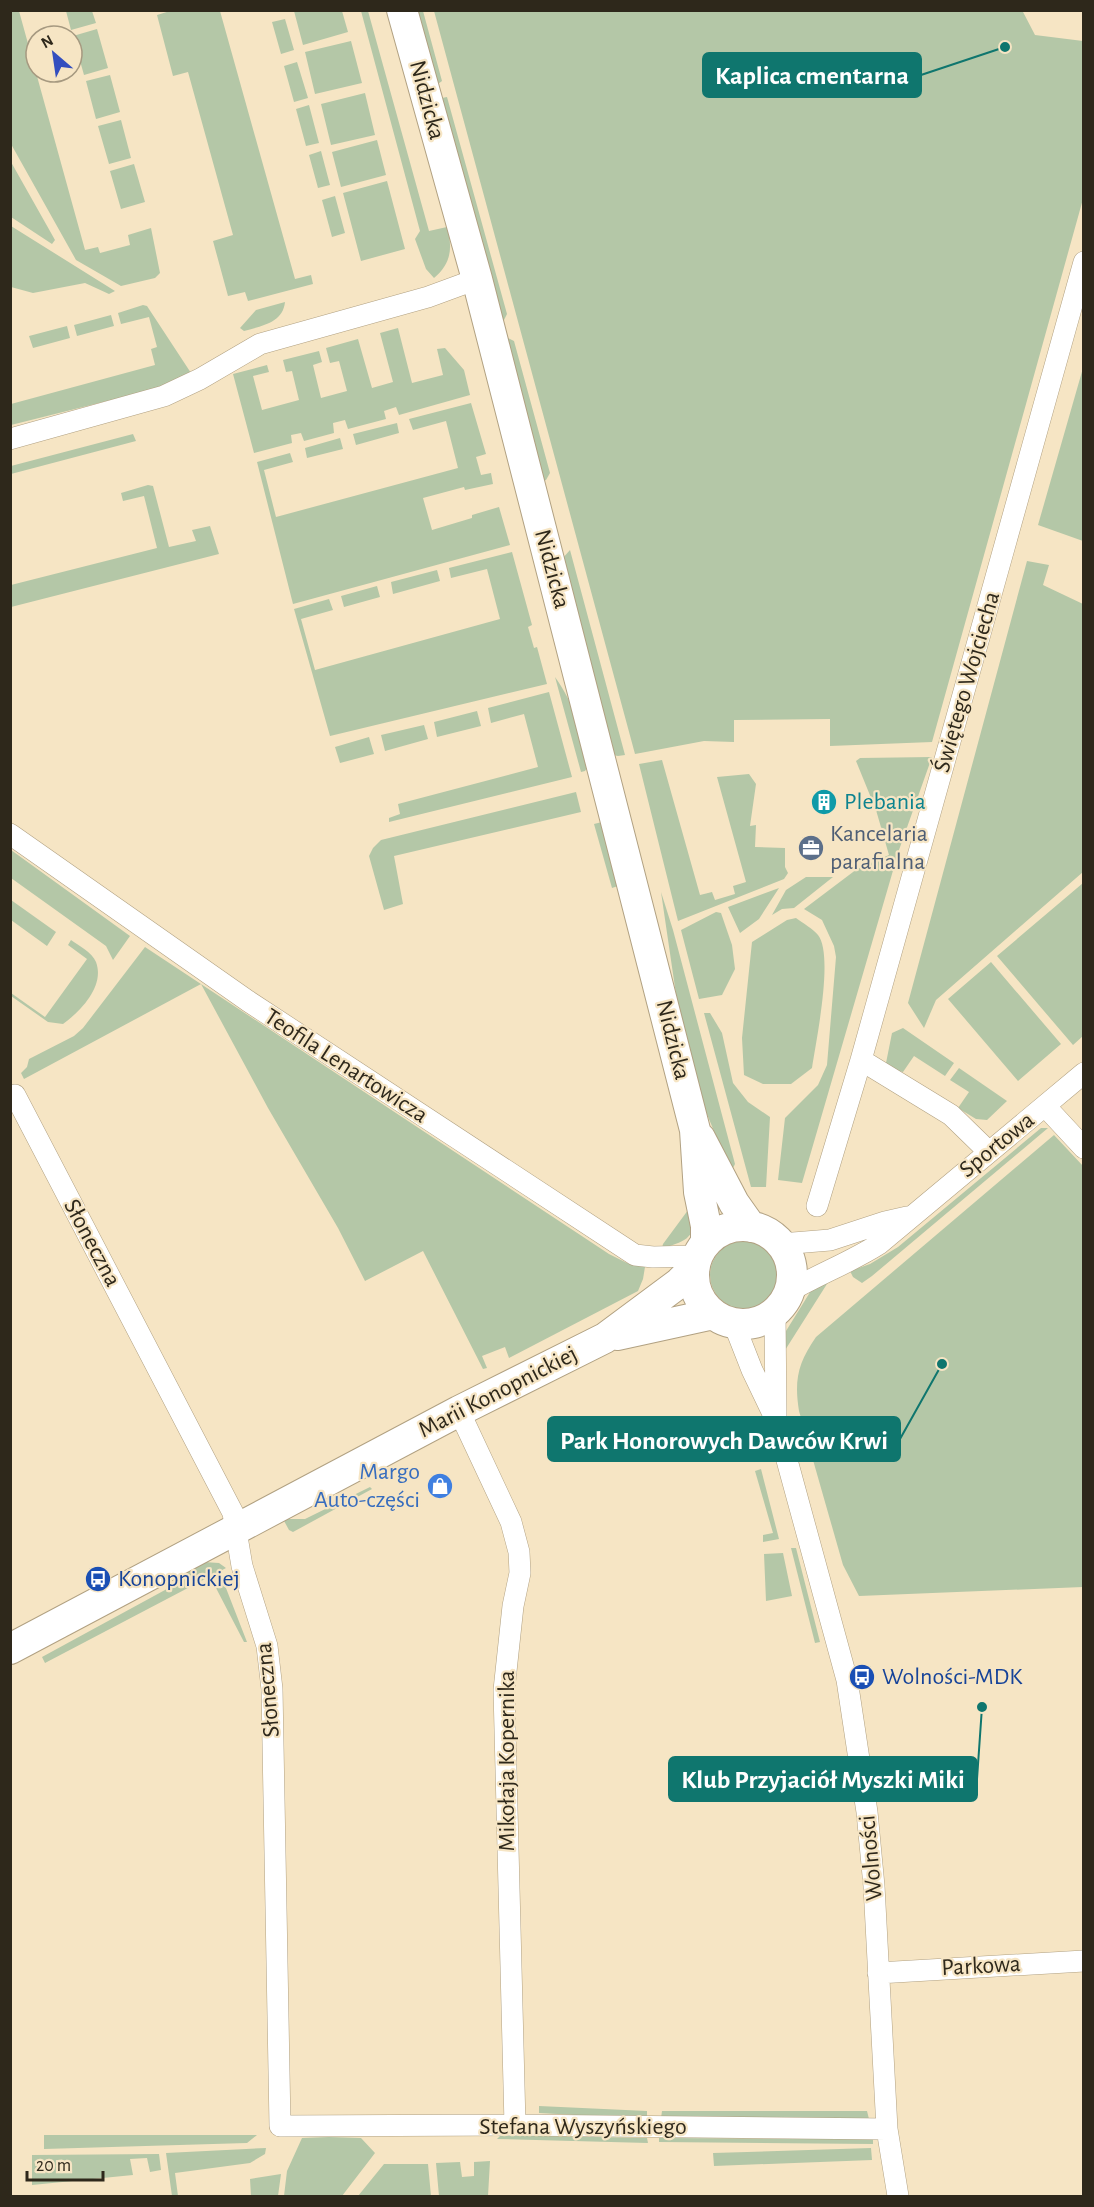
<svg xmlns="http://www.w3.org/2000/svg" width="1094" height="2207" font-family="'Alegreya Sans',sans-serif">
<rect width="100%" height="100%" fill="#f6e5c4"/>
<path fill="#b4c7a7" d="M1022 10 1035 35 1083 41V199L932 742 830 746V719L734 720V742L704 741 635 754 434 11Z
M10 11H19L85 250 98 247 100 253 130 245 128 235 151 228 160 273 155 278 121 286 76 260 11 144Z
M66 11H92L96 23 71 30Z
M170 11H220L295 279 311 275 313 284 248 301 245 292 228 296 213 241 233 235 188 72 173 76 157 15Z
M294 11H342L348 32 303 45Z
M361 11H368L429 231 447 227C453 248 451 264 434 278L426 269 415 239 420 231Z
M417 11H423L442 81 438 84 435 82Z
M285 19 294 50 281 54 272 22Z
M97 29 108 68 84 75 73 36Z
M351 41 362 83 315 94 305 52Z
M297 62 308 98 294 102 284 66Z
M110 75 120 112 96 119 86 81Z
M365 93 375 135 331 145 321 104Z
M447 97 507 314 503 322 440 102 442 98Z
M309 105 319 143 306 146 296 109Z
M121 120 131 158 109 164 98 126Z
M377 140 386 175 341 187 332 152Z
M321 151 330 185 318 188 309 155Z
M11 162 55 240 52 244 11 217Z
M134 164 145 202 121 209 110 171Z
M387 181 405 249 361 261 343 193Z
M335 196 345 233 332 237 322 200Z
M11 226 115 291 109 294 85 283 33 293 11 287Z
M285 302C283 323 261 326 244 331L240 328 256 310Z
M143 305 147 306 191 373 176 381 143 392 11 425V404L155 365 151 349 157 347 149 317 121 324 118 313Z
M111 315 114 326 77 336 74 325Z
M67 326 70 338 33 348 29 336Z
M398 328 412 383 443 375 437 349 445 348 464 370 470 395 399 415 396 407 384 411 386 419 348 429 345 420 333 423 334 433 304 441 301 433 291 435 292 443 254 453 233 374 267 365 269 372 253 376 262 410 299 400 292 371 286 372 283 360 319 351 322 362 313 365 321 398 347 391 339 361 330 363 326 348 358 339 372 388 393 382 380 333Z
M506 337 514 341 550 473 546 480 540 482Z
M1083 368V541L1038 525Z
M471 403 486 454 476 457 481 475 491 473 493 484 465 490 464 487 423 498 432 530 472 518V515L499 507 510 545 293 604 257 462 290 453 293 462 264 470 276 517 458 468 446 421 413 430 409 419Z
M397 423 399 433 356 445 353 434Z
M133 434 136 441 11 474V466Z
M340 438 343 449 307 458 305 448Z
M148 485 153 486 169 547 196 541 192 530 210 526 219 554 11 607V585L157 548 144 496 123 501 121 493Z
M570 550 625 755 618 756 613 755 562 559Z
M512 552 532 625 528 627 534 648 537 647 547 684 330 736 294 609 329 599 333 610 301 619 315 670 500 619 487 569 451 578 449 568Z
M1027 561 1049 565 1043 585 1083 604V872L936 1000 924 1028 908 1003Z
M437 570 440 581 393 594 391 582Z
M377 586 380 597 344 607 341 596Z
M555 677C574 703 581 732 590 763L585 771 581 772Z
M549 692 572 777 389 822V818L400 814 398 804 538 767 524 714 491 723 488 708Z
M477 711 481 726 437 737 434 722Z
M424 725 428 739 385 751 381 735Z
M369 737 374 754 340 763 335 747Z
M932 757 899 850 802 1183 778 1180 785 1118 818 1085 827 1065 836 957 834 946 822 920 804 909 857 869 889 855 876 810 856 761 860 758Z
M662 760 700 895 712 892 715 900 735 894 733 886 746 882 717 777 749 774 756 784 750 826 756 825 755 847 785 848V867L788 873 784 879 678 921 639 764Z
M576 792 581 812 394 856 403 904 384 910 369 856 373 848 381 840Z
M602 822 618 886 612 888 594 824Z
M11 850 130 936 113 960 106 946 11 878Z
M806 877H833L794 908 782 909 772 915 786 890Z
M1083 883V1036L1073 1045 997 956Z
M779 888 759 919 740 933 728 907Z
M661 892 673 930 735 1164 731 1172 699 1095 677 1001Z
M11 900 56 932 47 946 11 920Z
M716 912 721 913 732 945 735 969 722 995 699 999 681 930Z
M796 918C803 923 813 929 818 935 834 955 816 1041 812 1068L791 1084H763L744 1075 742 1038 752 942 787 920Z
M71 940C79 946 92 952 96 962 105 986 81 1011 63 1024L48 1022 11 996V993L45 1017 87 959 68 945Z
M145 947 609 1254 627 1263 645 1267 643 1279 638 1291 509 1358 505 1347 482 1356 487 1368 483 1369 423 1251 365 1281 338 1228 268 1108 201 984 24 1079 21 1073 27 1067 29 1059 74 1036 83 1028Z
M991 962 1061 1044 1018 1081 948 999Z
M704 1013H710L722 1033 733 1083 748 1102 770 1117 766 1187H751Z
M903 1028 954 1063 945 1076 914 1056 903 1072 885 1068 892 1033Z
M959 1068 1007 1101 987 1120 976 1119 958 1108 969 1092 950 1080Z
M1041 1128H1048L872 1276 862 1283 853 1277 850 1271 870 1264 898 1247Z
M1054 1135 1083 1166V1587L859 1596 843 1565 799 1411C794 1380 798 1363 816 1337Z
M694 1202C695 1233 695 1240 662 1248L663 1244Z
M710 1275a34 34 0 1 1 68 0a34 34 0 1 1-68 0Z
M832 1276 782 1355V1345L786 1331 812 1289Z
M761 1469 779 1539 763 1542V1535L773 1533 755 1471Z
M370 1487 372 1489 293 1532 289 1530 283 1519H305Z
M791 1548H796L820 1642 815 1643Z
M783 1553 792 1596 766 1601 764 1554Z
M204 1562 219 1563 226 1568 45 1663 42 1657 187 1578 183 1570Z
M224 1583 247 1642H244L216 1588Z
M539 2106 647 2111V2119L539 2113Z
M662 2111H867L869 2119 661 2118Z
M44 2135H257L247 2143 44 2149Z
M501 2135 647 2138 648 2143 497 2139Z
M329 2137 361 2138 375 2153 342 2196H284L287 2171 302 2138Z
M659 2138 873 2139V2144L659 2142Z
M266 2148 265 2154 250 2163 175 2173 178 2196H172L166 2153Z
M871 2148 872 2160 714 2166 713 2153Z
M159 2154 161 2170 150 2172 147 2158 130 2159 133 2175 32 2185V2155Z
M490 2161 488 2196H439L436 2163 460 2162 462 2177 474 2176V2162Z
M384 2164H428L431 2196H358Z
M281 2174 278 2196H251L250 2179Z"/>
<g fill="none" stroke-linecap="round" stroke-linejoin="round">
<g stroke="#b1a182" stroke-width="22">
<path id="street" d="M10 439 164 396 200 379 260 344 428 297 477 279
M10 834 248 1001 635 1255 653 1257 697 1256
M861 1060 951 1115 989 1152
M15 1095 233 1513 242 1566 267 1646 272 1689 280 2126 515 2125 887 2129
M1045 1106 1084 1148
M817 1206 861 1060 1084 262
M781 1244 830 1240 885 1222 907 1217
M790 1291C819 1274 851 1262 879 1244L1084 1073
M775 1313 776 1417
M734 1324 752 1370 776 1420 847 1680 867 1812 874 1886 887 2129 898 2196
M459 1411 511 1522 519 1552 520 1573 513 1606 504 1690 515 2125
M878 1973 1084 1961"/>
</g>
<g stroke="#b1a182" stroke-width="32">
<path id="secondary" d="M402 10 477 279 695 1130 699 1192 706 1226V1243
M700 1138 734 1203 751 1227
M694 1275a49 49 0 1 1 98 0a49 49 0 1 1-98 0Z
M617 1335 713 1314
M10 1649 459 1411 605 1338 679 1283 694 1268"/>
</g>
<use href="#street" stroke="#fff" stroke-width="21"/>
<use href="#secondary" stroke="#fff" stroke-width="30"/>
</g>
<defs>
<g id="building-disc" transform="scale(1.35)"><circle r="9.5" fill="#0f9aa8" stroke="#f6e5c4"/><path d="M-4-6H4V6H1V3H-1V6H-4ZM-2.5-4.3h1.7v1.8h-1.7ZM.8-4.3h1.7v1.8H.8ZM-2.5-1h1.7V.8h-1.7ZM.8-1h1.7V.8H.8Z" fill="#fff"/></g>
<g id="office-disc" transform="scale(1.35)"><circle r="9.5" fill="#5c6f8a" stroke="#f6e5c4"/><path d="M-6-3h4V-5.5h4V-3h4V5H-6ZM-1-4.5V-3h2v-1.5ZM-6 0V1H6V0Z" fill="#fff"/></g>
<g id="shop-disc" transform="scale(1.35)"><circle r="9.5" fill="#3f7fe0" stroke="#f6e5c4"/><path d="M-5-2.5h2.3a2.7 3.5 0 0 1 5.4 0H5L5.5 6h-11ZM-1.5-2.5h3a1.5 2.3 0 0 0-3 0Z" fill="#fff"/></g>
<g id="bus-disc" transform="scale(1.35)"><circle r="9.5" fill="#1a4fb4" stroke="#f6e5c4"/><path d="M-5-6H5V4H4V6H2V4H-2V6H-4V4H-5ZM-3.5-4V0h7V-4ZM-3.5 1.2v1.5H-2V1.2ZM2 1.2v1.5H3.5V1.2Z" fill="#fff"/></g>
</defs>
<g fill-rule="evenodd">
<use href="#building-disc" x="824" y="802"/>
<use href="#office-disc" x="811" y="848"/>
<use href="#shop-disc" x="440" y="1486"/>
<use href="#bus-disc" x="98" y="1579"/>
<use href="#bus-disc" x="862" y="1677"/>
</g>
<g text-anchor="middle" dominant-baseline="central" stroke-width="4.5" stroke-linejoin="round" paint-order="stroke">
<g font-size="24" fill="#2e281b" stroke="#f6e5c4">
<text transform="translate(427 100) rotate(75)">Nidzicka</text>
<text transform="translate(552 569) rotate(75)">Nidzicka</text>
<text transform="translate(967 682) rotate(-74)">Świętego Wojciecha</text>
<text transform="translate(673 1040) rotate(76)">Nidzicka</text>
<text transform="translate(346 1066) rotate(33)">Teofila Lenartowicza</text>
<text transform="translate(997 1145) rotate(-39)">Sportowa</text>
<text transform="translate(92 1243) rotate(62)">Słoneczna</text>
<text transform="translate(498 1392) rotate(-27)">Marii Konopnickiej</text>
<text transform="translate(268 1690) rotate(-95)">Słoneczna</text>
<text transform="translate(507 1761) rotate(-90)">Mikołaja Kopernika</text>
<text transform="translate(871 1858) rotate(-95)">Wolności</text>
<text transform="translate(981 1966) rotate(-3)">Parkowa</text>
<text x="583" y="2127">Stefana Wyszyńskiego</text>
</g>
<g font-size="24" fill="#0d838f" stroke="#f6e5c4" text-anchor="start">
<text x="844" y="802">Plebania</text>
</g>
<g font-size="24" fill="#4e5e75" stroke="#f6e5c4" text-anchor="start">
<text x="830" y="834">Kancelaria<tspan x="830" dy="28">parafialna</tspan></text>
</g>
<g font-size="24" fill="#366cbe" stroke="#f6e5c4" text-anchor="end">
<text x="420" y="1472">Margo<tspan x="420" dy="28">Auto-części</tspan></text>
</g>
<g font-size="24" fill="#164399" stroke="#f6e5c4" text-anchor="start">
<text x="118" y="1579">Konopnickiej</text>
<text x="882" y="1677">Wolności-MDK</text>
</g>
</g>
<path fill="none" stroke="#0f766e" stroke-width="2" d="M1005 47L921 75M942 1364L900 1439M982 1707L977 1779"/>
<g fill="#0f766e" stroke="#f6e5c4" stroke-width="2">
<circle cx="1005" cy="47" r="6"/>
<circle cx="942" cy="1364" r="6"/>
<circle cx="982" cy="1707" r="6"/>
</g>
<g fill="#0f766e" stroke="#0f766e" stroke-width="2">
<rect x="703" y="53" width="218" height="44" rx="6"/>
<rect x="548" y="1417" width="352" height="44" rx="6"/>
<rect x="669" y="1757" width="308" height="44" rx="6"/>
</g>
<g font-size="26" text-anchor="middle" font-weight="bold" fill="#fff">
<text x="812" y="84">Kaplica cmentarna</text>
<text x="724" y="1449">Park Honorowych Dawców Krwi</text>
<text x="823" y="1788">Klub Przyjaciół Myszki Miki</text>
</g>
<rect width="1094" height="2207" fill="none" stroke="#2e281b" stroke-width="24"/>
<g transform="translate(54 54) rotate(331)"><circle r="28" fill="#f6e5c4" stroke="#a69980" stroke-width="1.5"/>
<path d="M0-4.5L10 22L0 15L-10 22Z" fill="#334ebf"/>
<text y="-9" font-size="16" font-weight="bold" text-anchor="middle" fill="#2e281b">N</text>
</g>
<path d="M27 2171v9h76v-9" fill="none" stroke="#2e281b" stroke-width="3"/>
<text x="36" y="2171" font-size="18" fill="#2e281b" stroke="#f6e5c4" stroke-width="4.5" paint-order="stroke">20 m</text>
</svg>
